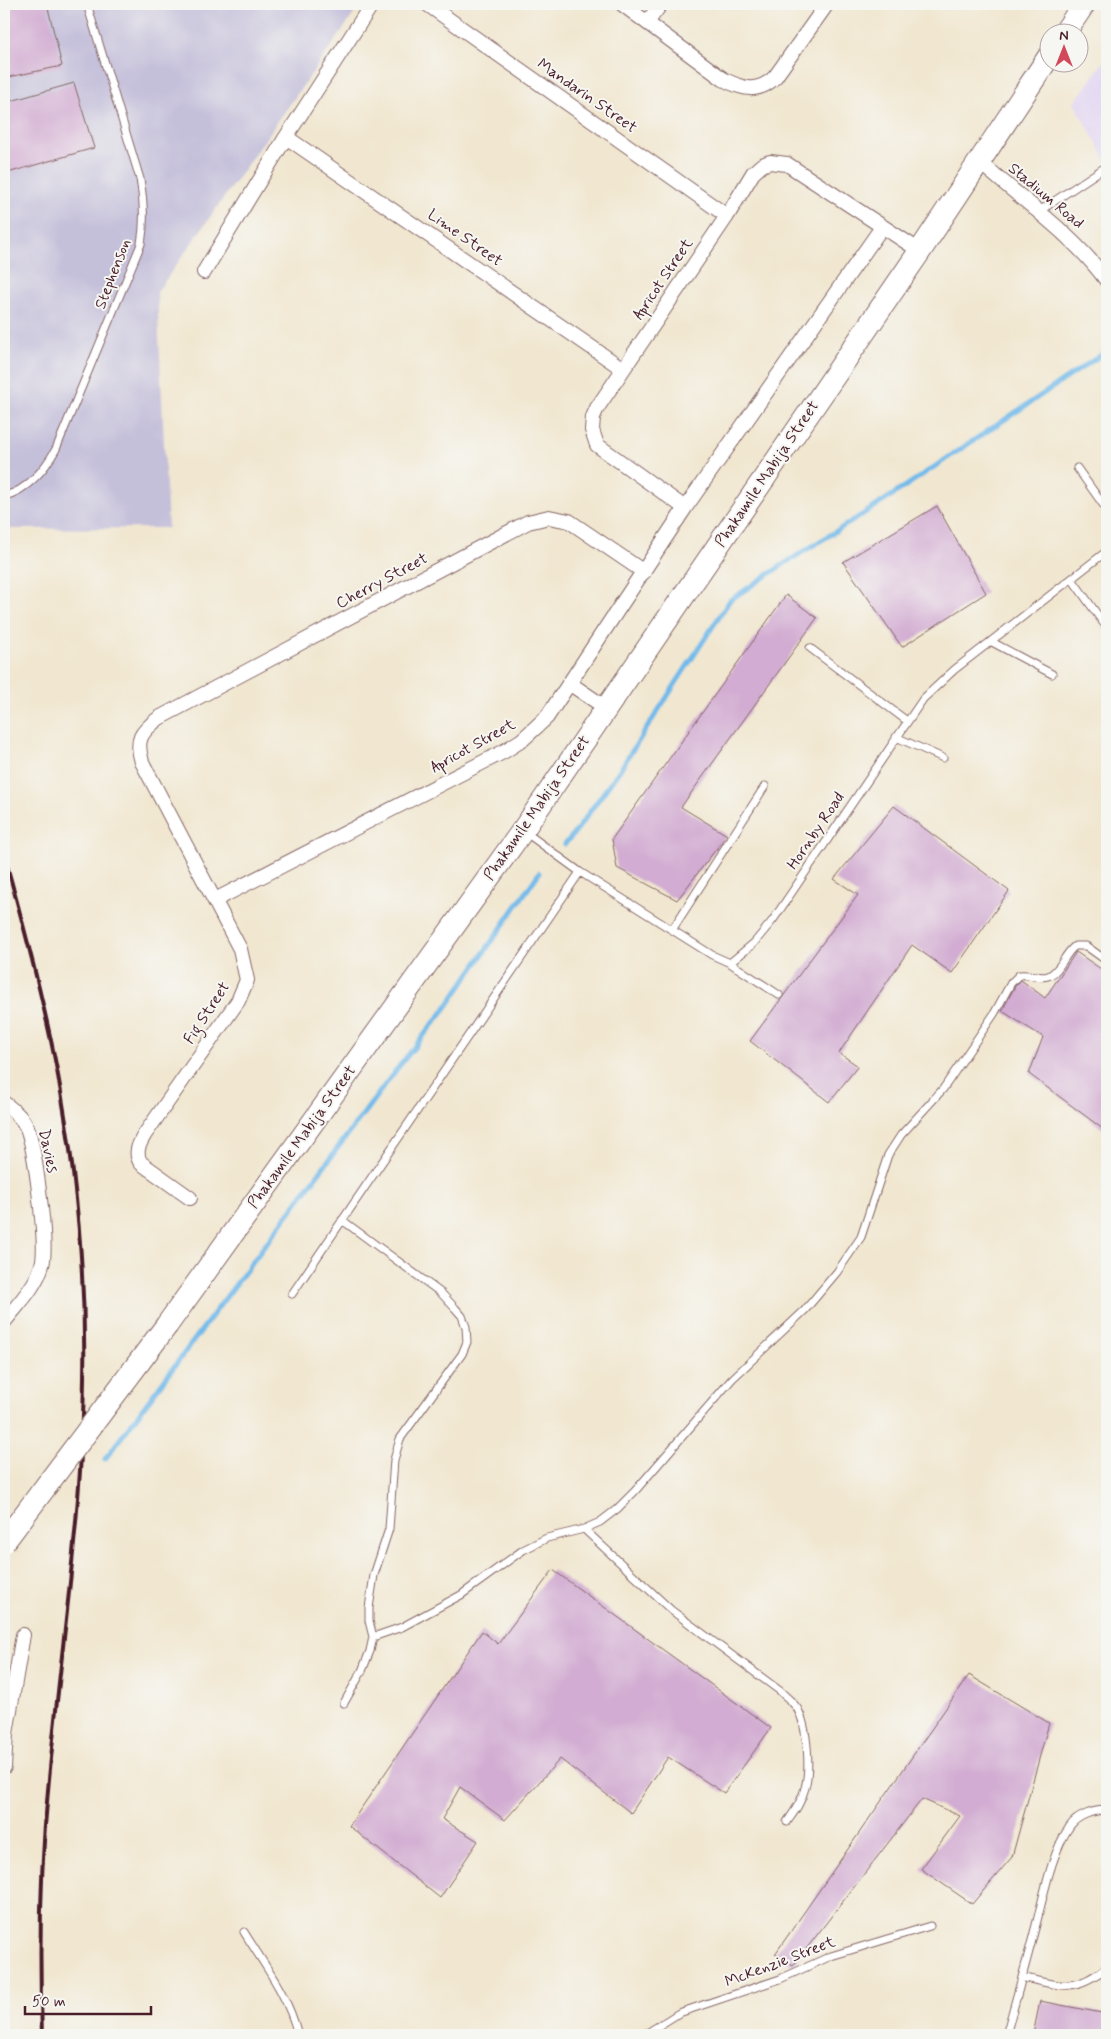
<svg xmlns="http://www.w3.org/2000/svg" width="1111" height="2039" font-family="Mynerve,sans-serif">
<rect width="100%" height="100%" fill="#f6f6f2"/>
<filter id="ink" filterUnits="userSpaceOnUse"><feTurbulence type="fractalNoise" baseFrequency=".02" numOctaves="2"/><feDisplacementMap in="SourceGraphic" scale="10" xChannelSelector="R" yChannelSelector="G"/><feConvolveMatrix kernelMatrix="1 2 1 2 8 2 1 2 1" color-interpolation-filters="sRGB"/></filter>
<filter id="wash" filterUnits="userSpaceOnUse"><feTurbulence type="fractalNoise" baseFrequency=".0096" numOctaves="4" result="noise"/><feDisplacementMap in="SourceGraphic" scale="20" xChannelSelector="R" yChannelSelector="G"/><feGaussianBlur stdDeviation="1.12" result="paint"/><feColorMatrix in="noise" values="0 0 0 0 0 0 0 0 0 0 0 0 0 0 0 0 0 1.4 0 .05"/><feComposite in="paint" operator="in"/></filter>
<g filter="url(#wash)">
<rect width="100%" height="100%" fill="#f1e7d0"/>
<path fill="#e1d4f3" d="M1107 57V162L1074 103Z"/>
<path fill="#c5c0da" d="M4 4H361L157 292 168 528 4 529Z"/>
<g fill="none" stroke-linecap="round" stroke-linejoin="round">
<path stroke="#72baea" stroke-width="5" d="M565 844 576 831 619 771 730 600 787 562 876 506 1107 351
M105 1459 396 1070 445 1009 539 873"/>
</g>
<g id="blocks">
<path fill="#d2acd2" d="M4 4H47L62 66 4 78Z
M74 83 94 148 4 174V103Z
M937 506 986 593 902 647 843 562Z
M786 595 817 618 681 807 727 835 677 900 617 868 612 839Z
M894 806 1009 891 952 973 912 945 839 1053 858 1066 829 1102 750 1041 858 895 834 879Z
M1076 952 1107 973V1132L1029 1074 1043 1037 1002 1011 1015 986 1021 980 1045 998Z
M553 1570 771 1728 724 1793 668 1757 631 1813 560 1759 505 1820 460 1787 442 1819 478 1841 440 1898 349 1826 482 1631 498 1644Z
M969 1675 1049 1723 1012 1857 972 1904 921 1869 960 1816 922 1799 793 1966 775 1954Z
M1040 2001 1107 2014V2035H1033Z"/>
</g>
</g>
<g filter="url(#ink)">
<use href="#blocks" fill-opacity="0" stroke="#846565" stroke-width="1"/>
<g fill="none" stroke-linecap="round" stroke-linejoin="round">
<g stroke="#846565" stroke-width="9">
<path id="service" d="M1038 212 1107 166
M1077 468 1107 510
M4 496C27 491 45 469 56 449L141 244C145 222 144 202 140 179L87 4
M1072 579 1107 628
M992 642 1052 674
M810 648 907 721
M896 737 943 758
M525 832 580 872 712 955 730 963 754 943 773 920 923 699 954 670 1107 551
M672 930 765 786
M730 963 779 995
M342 1220 441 1293 455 1308 462 1316 466 1327 467 1342 462 1354 400 1439 394 1460 389 1529 374 1575 369 1608V1621L373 1637 370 1651 362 1671 344 1703
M292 1294 580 872
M584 1529 671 1610 780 1691C785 1696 793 1702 797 1708 808 1727 811 1771 804 1791 801 1803 794 1812 787 1822
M373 1637 402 1627 461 1595 523 1550 547 1538 584 1529 600 1522 617 1509 635 1491 732 1379 805 1310 837 1272 861 1237 888 1155 901 1135 943 1089 994 1014 1011 983 1019 975C1029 973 1039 979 1048 976 1060 972 1064 954 1075 946H1086L1107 961
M244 1932C265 1966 288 1995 298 2035
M1022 1977C1059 1986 1075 1993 1107 1967
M644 2035 679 2013 780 1979 831 1956 930 1926
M1006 2035C1017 1996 1028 1956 1038 1917 1045 1889 1053 1850 1070 1826 1078 1815 1094 1810 1107 1810"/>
</g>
<g stroke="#846565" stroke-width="16">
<path id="minor" d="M427 4 727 216
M622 4 723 79C742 89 758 94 775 77L827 4
M648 21 661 4
M286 137 623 369
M980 162C1023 201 1073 234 1107 281
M204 272 286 137 372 4
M685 508 597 445 592 430 593 417 597 408 727 216 753 173 762 165 770 162 787 164 920 251
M569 683 606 708
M215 900 503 752 522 740 547 717 685 508 882 227
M4 1103C13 1110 22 1117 27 1128 35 1148 48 1246 42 1265 36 1287 17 1305 4 1322
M190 1198 141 1163C134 1153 139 1144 145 1134L238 1001 247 980 240 949 142 762C135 739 141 732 159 718L528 522 549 517 569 521 644 572
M4 1767 6 1733 23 1635"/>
</g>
<g stroke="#846565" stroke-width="24">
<path id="trunk" d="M1065 32 1084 4
M167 1325 523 830 920 251 1048 58"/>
</g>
<use href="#service" stroke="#fff" stroke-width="7"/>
<use href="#minor" stroke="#fff" stroke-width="14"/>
<use href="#trunk" stroke="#fff" stroke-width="22"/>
<path stroke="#4a1f2b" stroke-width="4" d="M4 855C24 926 43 998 57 1070 76 1171 86 1276 84 1379 82 1517 60 1654 48 1790 40 1872 39 1954 42 2035"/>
<g stroke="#846565" stroke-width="24" stroke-linecap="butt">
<path id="trunk-bridge" d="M4 1542 167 1325"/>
</g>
<use href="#trunk-bridge" stroke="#fff" stroke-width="22"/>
</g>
</g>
<g text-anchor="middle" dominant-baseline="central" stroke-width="4" stroke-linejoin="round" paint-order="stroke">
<g font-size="16" fill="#4a1f2b" stroke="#f6f6f2">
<text transform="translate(587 96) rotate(35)">Mandarin Street</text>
<text transform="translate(1046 196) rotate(40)">Stadium Road</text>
<text transform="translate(465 238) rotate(35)">Lime Street</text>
<text transform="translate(113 274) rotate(-69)">Stephenson</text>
<text transform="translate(663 279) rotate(-56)">Apricot Street</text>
<text transform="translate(767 474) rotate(-56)">Phakamile Mabija Street</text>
<text transform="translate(382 581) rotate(-28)">Cherry Street</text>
<text transform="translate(473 746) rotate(-29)">Apricot Street</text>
<text transform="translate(537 808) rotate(-55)">Phakamile Mabija Street</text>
<text transform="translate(816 831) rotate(-56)">Hornby Road</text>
<text transform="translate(207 1013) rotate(-57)">Fig Street</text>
<text transform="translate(302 1137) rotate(-54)">Phakamile Mabija Street</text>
<text transform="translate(48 1151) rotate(78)">Davies</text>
<text transform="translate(780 1962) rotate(-21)">McKenzie Street</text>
</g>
</g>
<rect width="1111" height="2039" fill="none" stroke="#f6f6f2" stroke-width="20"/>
<g transform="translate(1064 48)"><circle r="24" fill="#f6f6f2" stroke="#b1a0a2"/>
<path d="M0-4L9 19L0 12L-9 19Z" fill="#d1495b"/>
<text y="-8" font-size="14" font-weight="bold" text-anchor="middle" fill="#4a1f2b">N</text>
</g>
<path d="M25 2006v8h126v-8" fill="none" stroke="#4a1f2b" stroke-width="2.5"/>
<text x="32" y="2006" font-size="15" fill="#4a1f2b" stroke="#f6f6f2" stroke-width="4" paint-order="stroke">50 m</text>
</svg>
